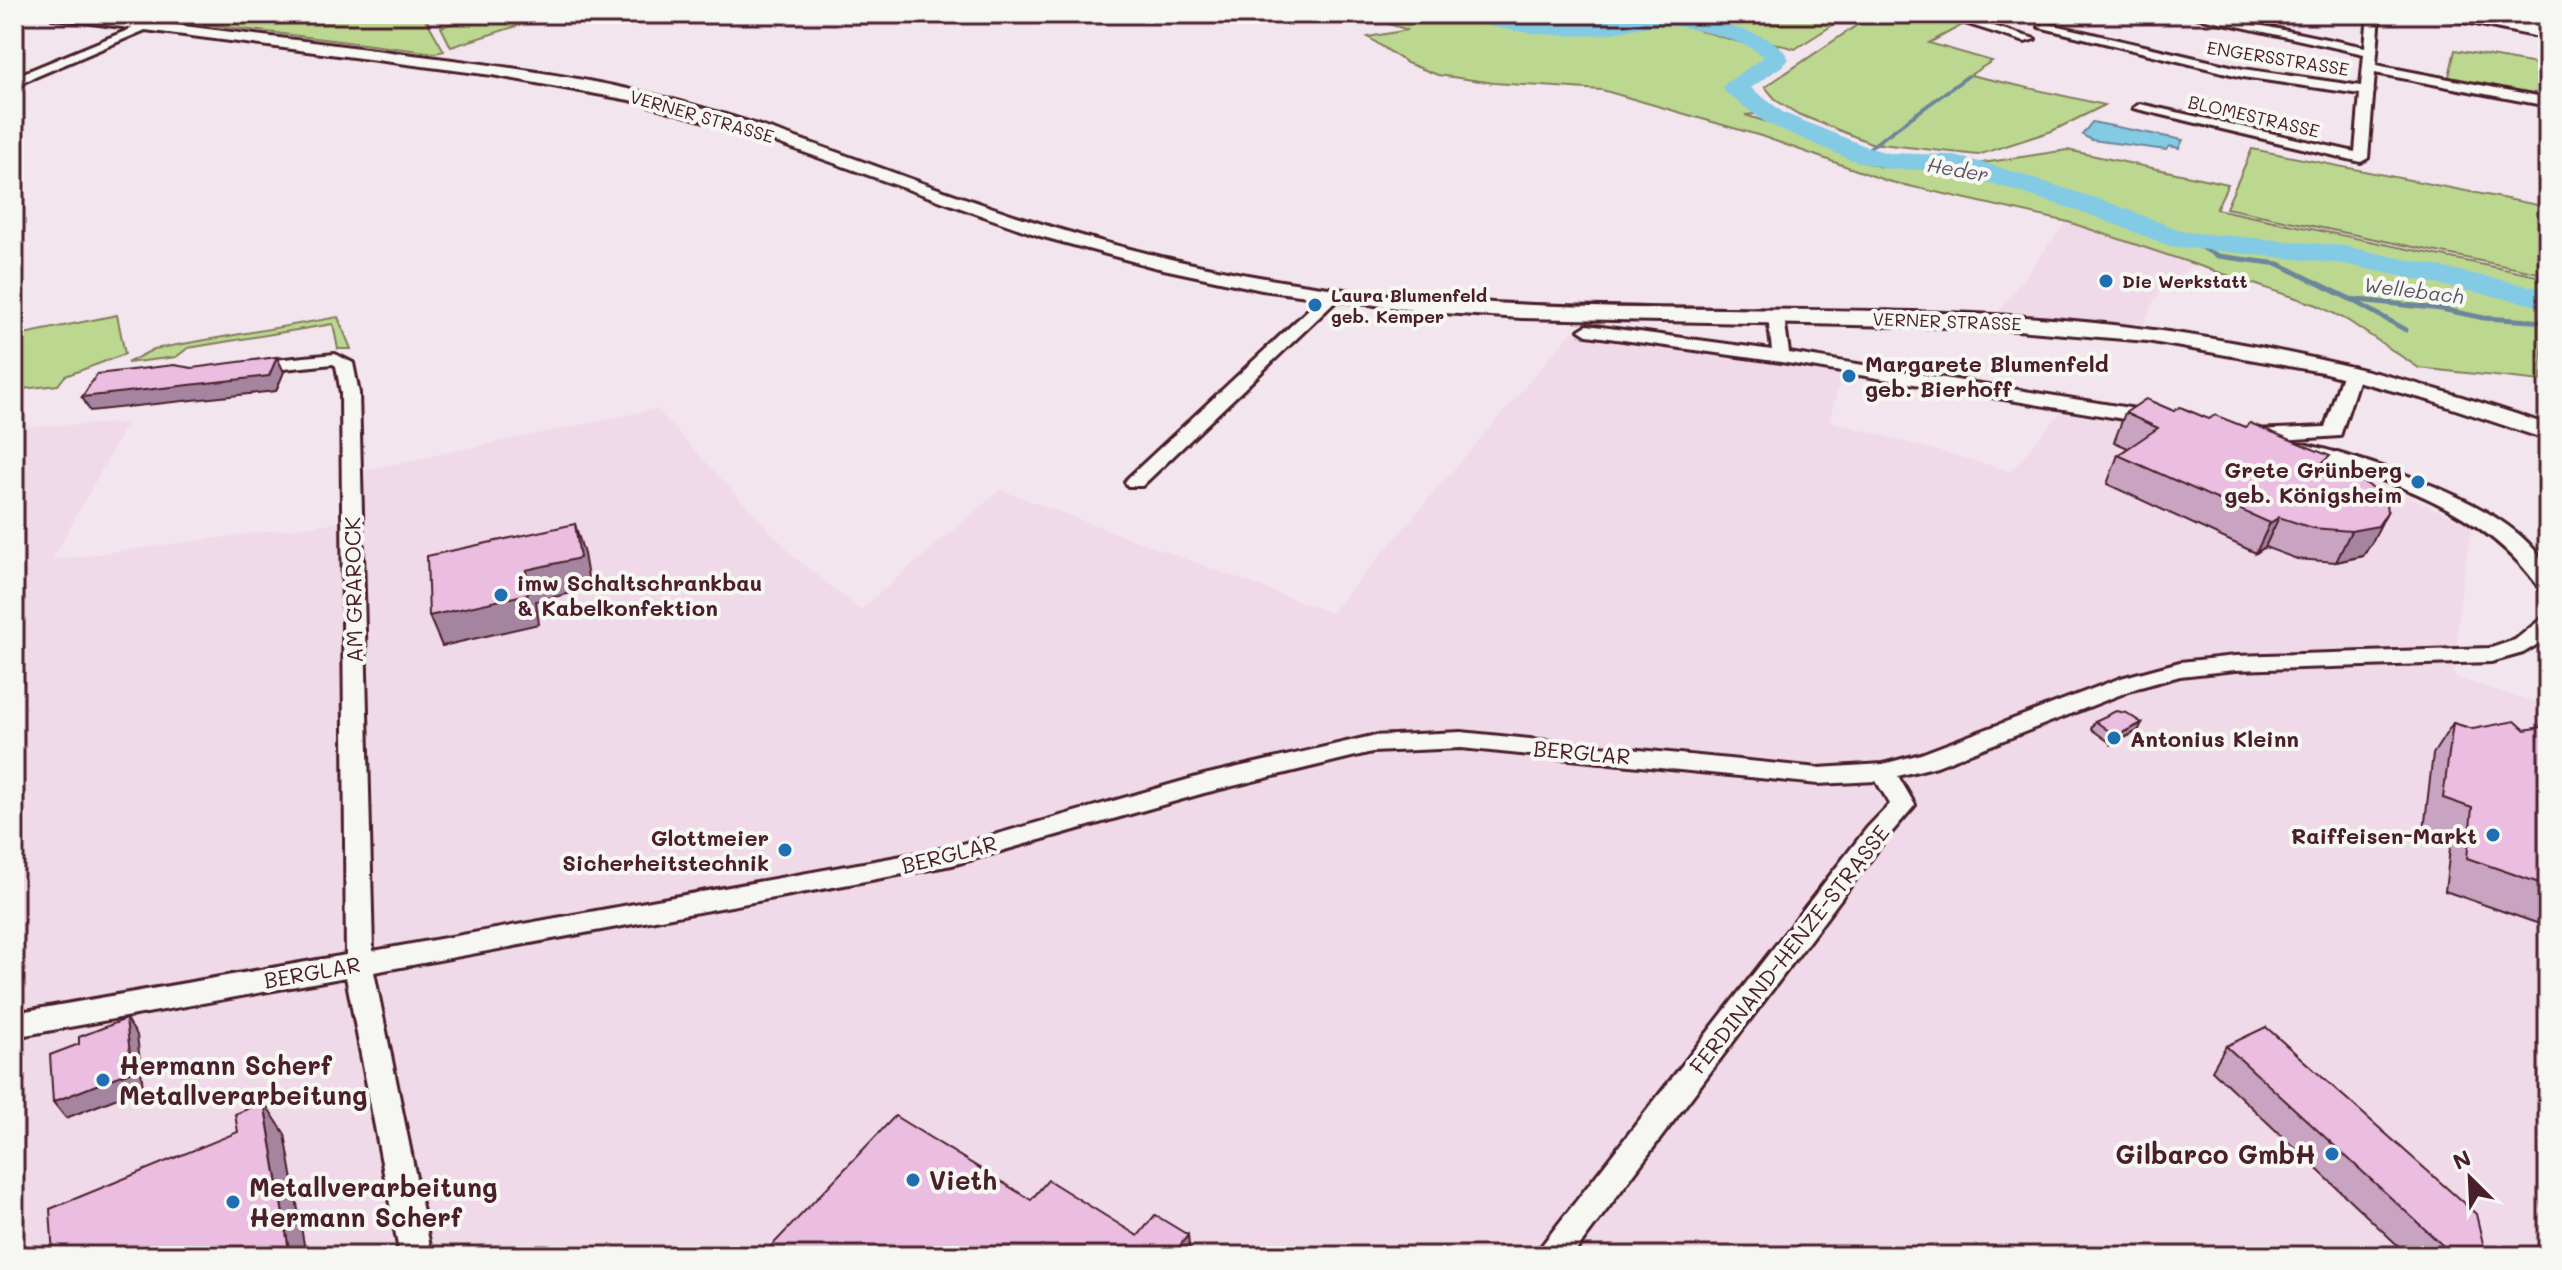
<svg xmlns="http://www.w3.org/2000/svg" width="2562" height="1270" font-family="Mali,sans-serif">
<rect width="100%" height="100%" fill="#f2e5ed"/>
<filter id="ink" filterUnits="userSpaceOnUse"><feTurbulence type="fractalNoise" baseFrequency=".0125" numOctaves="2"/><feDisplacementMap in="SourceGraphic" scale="16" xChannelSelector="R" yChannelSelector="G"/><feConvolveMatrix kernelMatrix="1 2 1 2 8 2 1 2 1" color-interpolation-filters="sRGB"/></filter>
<g filter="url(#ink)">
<path fill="#f0d9e9" d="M2065 223 2194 263 2155 298 2143 325 1998 313Z
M1572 332 1842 375 1829 421 2011 471 2061 412 2140 425 2347 477 2400 493 2473 526 2462 580 2454 677 2548 707V1256H14V427L127 423 52 560 364 519 361 471 656 409 794 557 860 610 1000 490 1331 613Z"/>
<path fill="#bcd78f" stroke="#837b5d" stroke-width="2" d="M190 14H423L444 51 435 53 178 21Z
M484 14H554L451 47 441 27Z
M1358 14H1465L1506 24 1558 29H1616L1652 20 1669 21 1766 50 1767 59 1727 87 1757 114 1745 115 1777 125 1848 157 1881 167 1952 168 1978 174 2041 196 2096 211 2178 243 2324 255 2543 299 2541 381 2419 368 2347 320 2317 305 2068 222 1887 181 1761 136 1602 90 1494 83 1438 75 1407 63 1368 37 1408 30Z
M1488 14H1936L1966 23 1929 43 1992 61 1970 75 2105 105 2052 131 1978 155 1871 143 1798 114 1777 101 1765 87 1860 23 1844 18 1795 49 1669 15H1638L1586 23Z
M2455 50 2548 66V99L2448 81Z
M2252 149 2548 207V275L2226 208Z
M2067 150 2228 184 2216 209 2542 277 2543 294 2353 254 2178 238 2106 207 1969 165Z
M117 315 125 354 65 376 58 385 14 390V336Z
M338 317 351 349H338L333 324 188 348 176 357 127 363 154 349Z"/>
<path fill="#83cbe4" stroke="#6c869a" stroke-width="2" d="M2092 122 2183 140 2179 148 2169 146 2166 150 2092 140 2082 135Z"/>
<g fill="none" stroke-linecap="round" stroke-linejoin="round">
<path stroke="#6c869a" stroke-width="4" d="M1861 154 1968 76"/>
<path stroke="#6c869a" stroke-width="5" d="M2192 242 2218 256 2279 264 2350 299 2441 309 2484 318 2548 322
M2352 300 2406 330"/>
<path fill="#83cbe4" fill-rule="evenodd" d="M1462 14C1501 14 1540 22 1579 22 1602 22 1624 15 1647 14 1682 13 1711 20 1744 30 1764 37 1778 40 1789 59L1785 64 1751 88 1784 113 1870 148 1888 153 1951 155 1992 165 2108 202 2185 232 2344 246 2548 290V308L2344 264 2170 246 2088 214 1972 177 1950 171 1888 169 1852 160 1766 123 1726 93 1723 88 1726 83 1764 57C1750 41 1682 24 1660 25 1637 26 1616 35 1593 35 1560 37 1527 34 1495 27 1484 24 1469 23 1462 14Z"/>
<g stroke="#4a1f2b" stroke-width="6">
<path id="minor" d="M167 14H183L14 86V77Z
M1936 14 1963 17 1982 14 1974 20 2035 39 2025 42Z
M2183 14H2206L2365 47 2368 14H2380L2376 65 2548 98V106L2375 73 2368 158 2361 162 2133 108 2140 104 2355 152 2360 94 2243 77 2039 27 2045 23 2243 69 2361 86 2364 54Z
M2539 14H2548V19L2533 33H2525V27Z
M1333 290 1339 292V298L1142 486H1128L1125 482 1128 478 1327 292Z
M1776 312 1784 317 1789 353 2154 412 2163 418 2154 424 1781 362 1587 335 1579 330 1587 325 1772 350 1768 317Z
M335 354 353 363 359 393 373 951 952 847 1204 775 1372 736 1461 732 1818 768 1883 764 1921 754 2121 678 2180 662 2235 656 2491 648 2515 640 2540 620 2548 618V638L2523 653 2491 662 2235 670 2180 676 2137 688 1937 766 1898 776 1915 805 1885 840 1572 1256H1537L1542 1245 1867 828 1890 804 1876 781 1818 784 1461 748 1372 752 1204 793 952 865 374 972 432 1256H400L346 977 14 1037V1013L346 955 341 393 336 366 333 364 254 372 245 367 254 362Z
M2352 367 2361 372 2340 436 2251 442 2242 436 2251 430 2325 427 2343 372Z
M2300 443C2367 460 2513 502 2546 567 2550 574 2548 584 2548 591L2541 590C2484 507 2386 478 2293 453L2291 449Z"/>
</g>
<g stroke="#4a1f2b" stroke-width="6">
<path id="major" d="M45 14H87C183 26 279 38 375 50 475 63 575 74 673 100 787 130 896 176 1008 213 1104 245 1202 269 1301 284 1531 319 1763 303 1994 315 2184 325 2368 362 2548 425V440L2428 400 2322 372 2147 341 1994 328 1522 318 1428 312 1262 290 1154 267 1040 236 761 137 635 101 492 75 52 18Z
M2440 14H2470L2548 29V39L2447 18Z"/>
</g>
<use href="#minor" fill="#f6f6f2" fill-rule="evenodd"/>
<use href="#major" fill="#f6f6f2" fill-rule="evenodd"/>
</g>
<path fill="#c9a3c2" stroke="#4a1f2b" stroke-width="2" d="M2174 411 2326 465 2372 542 2363 556 2336 562 2297 559 2265 547 2256 553 2107 484 2118 455 2128 448 2114 442 2125 413Z
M2095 721 2138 731 2112 744 2091 729Z
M2453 723 2473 729 2525 730 2548 726V927L2445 891 2451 840 2424 830 2433 754Z
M2226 1046 2486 1256H2409L2212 1070Z"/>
<path fill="#a4849e" stroke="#4a1f2b" stroke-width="2" d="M277 357 284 372 276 391 90 411 82 397Z
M2387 512 2372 542 2363 556 2336 562 2351 531Z
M2279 517 2265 547 2256 553 2270 523Z
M575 524 584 554 590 589 536 601 539 624 442 646 429 616 526 570Z
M2142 723 2138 731 2112 744 2116 736Z
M126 1019 137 1035 143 1088 66 1118 53 1102Z
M264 1102 285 1134 306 1256H290Z
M1188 1235 1190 1256H1172Z"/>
<path fill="#eabde1" stroke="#4a1f2b" stroke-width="2" d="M277 357 269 376 82 397 97 374 174 365 192 368Z
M2146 399 2174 411 2180 407 2209 419 2215 415 2245 427 2250 423 2330 456 2322 463 2367 484 2378 493 2386 504 2387 512 2378 526 2351 531 2312 528 2279 517 2270 523 2118 455 2158 428 2125 413Z
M575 524 580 558 526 570 528 594 429 616 427 556Z
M2116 711 2126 713 2142 723 2116 736 2095 721Z
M2515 721 2525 730 2548 726V886L2467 858 2472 808 2443 798 2453 723 2473 729Z
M126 1019 132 1071 53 1102 50 1055 79 1044V1037Z
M2266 1027 2476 1214 2486 1256H2454L2226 1046Z
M264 1102 290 1256H53L50 1209 238 1132 235 1114Z
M895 1116 1031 1200 1048 1180 1138 1236 1155 1215 1188 1235 1172 1256H762Z"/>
</g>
<g fill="#1f6fb2" stroke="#f6f6f2" stroke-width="3">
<circle cx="2106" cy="281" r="8"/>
<circle cx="1315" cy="305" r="8"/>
<circle cx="1849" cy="376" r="8"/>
<circle cx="2418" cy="482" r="8"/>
<circle cx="501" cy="595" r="8"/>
<circle cx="2114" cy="738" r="8"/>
<circle cx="2493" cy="835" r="8"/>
<circle cx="785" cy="850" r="8"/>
<circle cx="103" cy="1080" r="8"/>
<circle cx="2332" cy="1154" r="8"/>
<circle cx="913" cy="1180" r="8"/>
<circle cx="233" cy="1202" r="8"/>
</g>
<g text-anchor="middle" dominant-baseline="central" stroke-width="8" stroke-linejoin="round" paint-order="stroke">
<g font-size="18" fill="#4a1f2b" stroke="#f6f6f2">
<text transform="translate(2278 58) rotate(9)">ENGERSSTRASSE</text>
<text transform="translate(702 116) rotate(16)">VERNER STRASSE</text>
<text transform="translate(2254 116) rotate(13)">BLOMESTRASSE</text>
<text transform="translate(1947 321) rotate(2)">VERNER STRASSE</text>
</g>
<g font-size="18" font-weight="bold" fill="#4a1f2b" stroke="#f6f6f2" text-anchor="start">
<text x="2122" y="281">Die Werkstatt</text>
<text x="1331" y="295">Laura Blumenfeld<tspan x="1331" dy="21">geb. Kemper</tspan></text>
</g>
<g font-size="20" font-style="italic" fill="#5b5362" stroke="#f6f6f2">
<text transform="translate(1958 169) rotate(10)">Heder</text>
<text transform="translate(2414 290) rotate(7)">Wellebach</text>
</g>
<g font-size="22" font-weight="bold" fill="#4a1f2b" stroke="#f6f6f2" text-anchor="start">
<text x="1865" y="363">Margarete Blumenfeld<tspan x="1865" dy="25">geb. Bierhoff</tspan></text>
<text x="2402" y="469" text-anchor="end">Grete Grünberg<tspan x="2402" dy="25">geb. Königsheim</tspan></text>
<text x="517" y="582">imw Schaltschrankbau<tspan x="517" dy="25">&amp; Kabelkonfektion</tspan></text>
<text x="2130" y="738">Antonius Kleinn</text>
<text x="2477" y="835" text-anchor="end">Raiffeisen-Markt</text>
<text x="769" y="837" text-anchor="end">Glottmeier<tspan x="769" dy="25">Sicherheitstechnik</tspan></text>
</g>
<g font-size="22" fill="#4a1f2b" stroke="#f6f6f2">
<text transform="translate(353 590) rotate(-91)">AM GRAROCK</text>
<text transform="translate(1582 752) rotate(5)">BERGLAR</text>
<text transform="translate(949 854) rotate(-14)">BERGLAR</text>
<text transform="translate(1789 949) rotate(-52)">FERDINAND-HENZE-STRASSE</text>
<text transform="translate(312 972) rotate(-10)">BERGLAR</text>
</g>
<g font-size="26" font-weight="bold" fill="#4a1f2b" stroke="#f6f6f2" text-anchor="start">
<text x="119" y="1065">Hermann Scherf<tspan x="119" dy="30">Metallverarbeitung</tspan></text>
<text x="2316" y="1154" text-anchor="end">Gilbarco GmbH</text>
<text x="929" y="1180">Vieth</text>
<text x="249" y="1187">Metallverarbeitung<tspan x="249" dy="30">Hermann Scherf</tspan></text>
</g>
</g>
<rect width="2562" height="1270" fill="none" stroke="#f6f6f2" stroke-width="48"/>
<rect x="24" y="24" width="2514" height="1222" fill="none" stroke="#4a1f2b" stroke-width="3" filter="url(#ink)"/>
<g transform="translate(2470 1178) rotate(336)" stroke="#f6f6f2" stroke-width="6" paint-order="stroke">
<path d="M0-6L14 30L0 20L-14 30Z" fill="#4a1f2b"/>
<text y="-12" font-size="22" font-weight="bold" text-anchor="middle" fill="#4a1f2b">N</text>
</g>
</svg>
